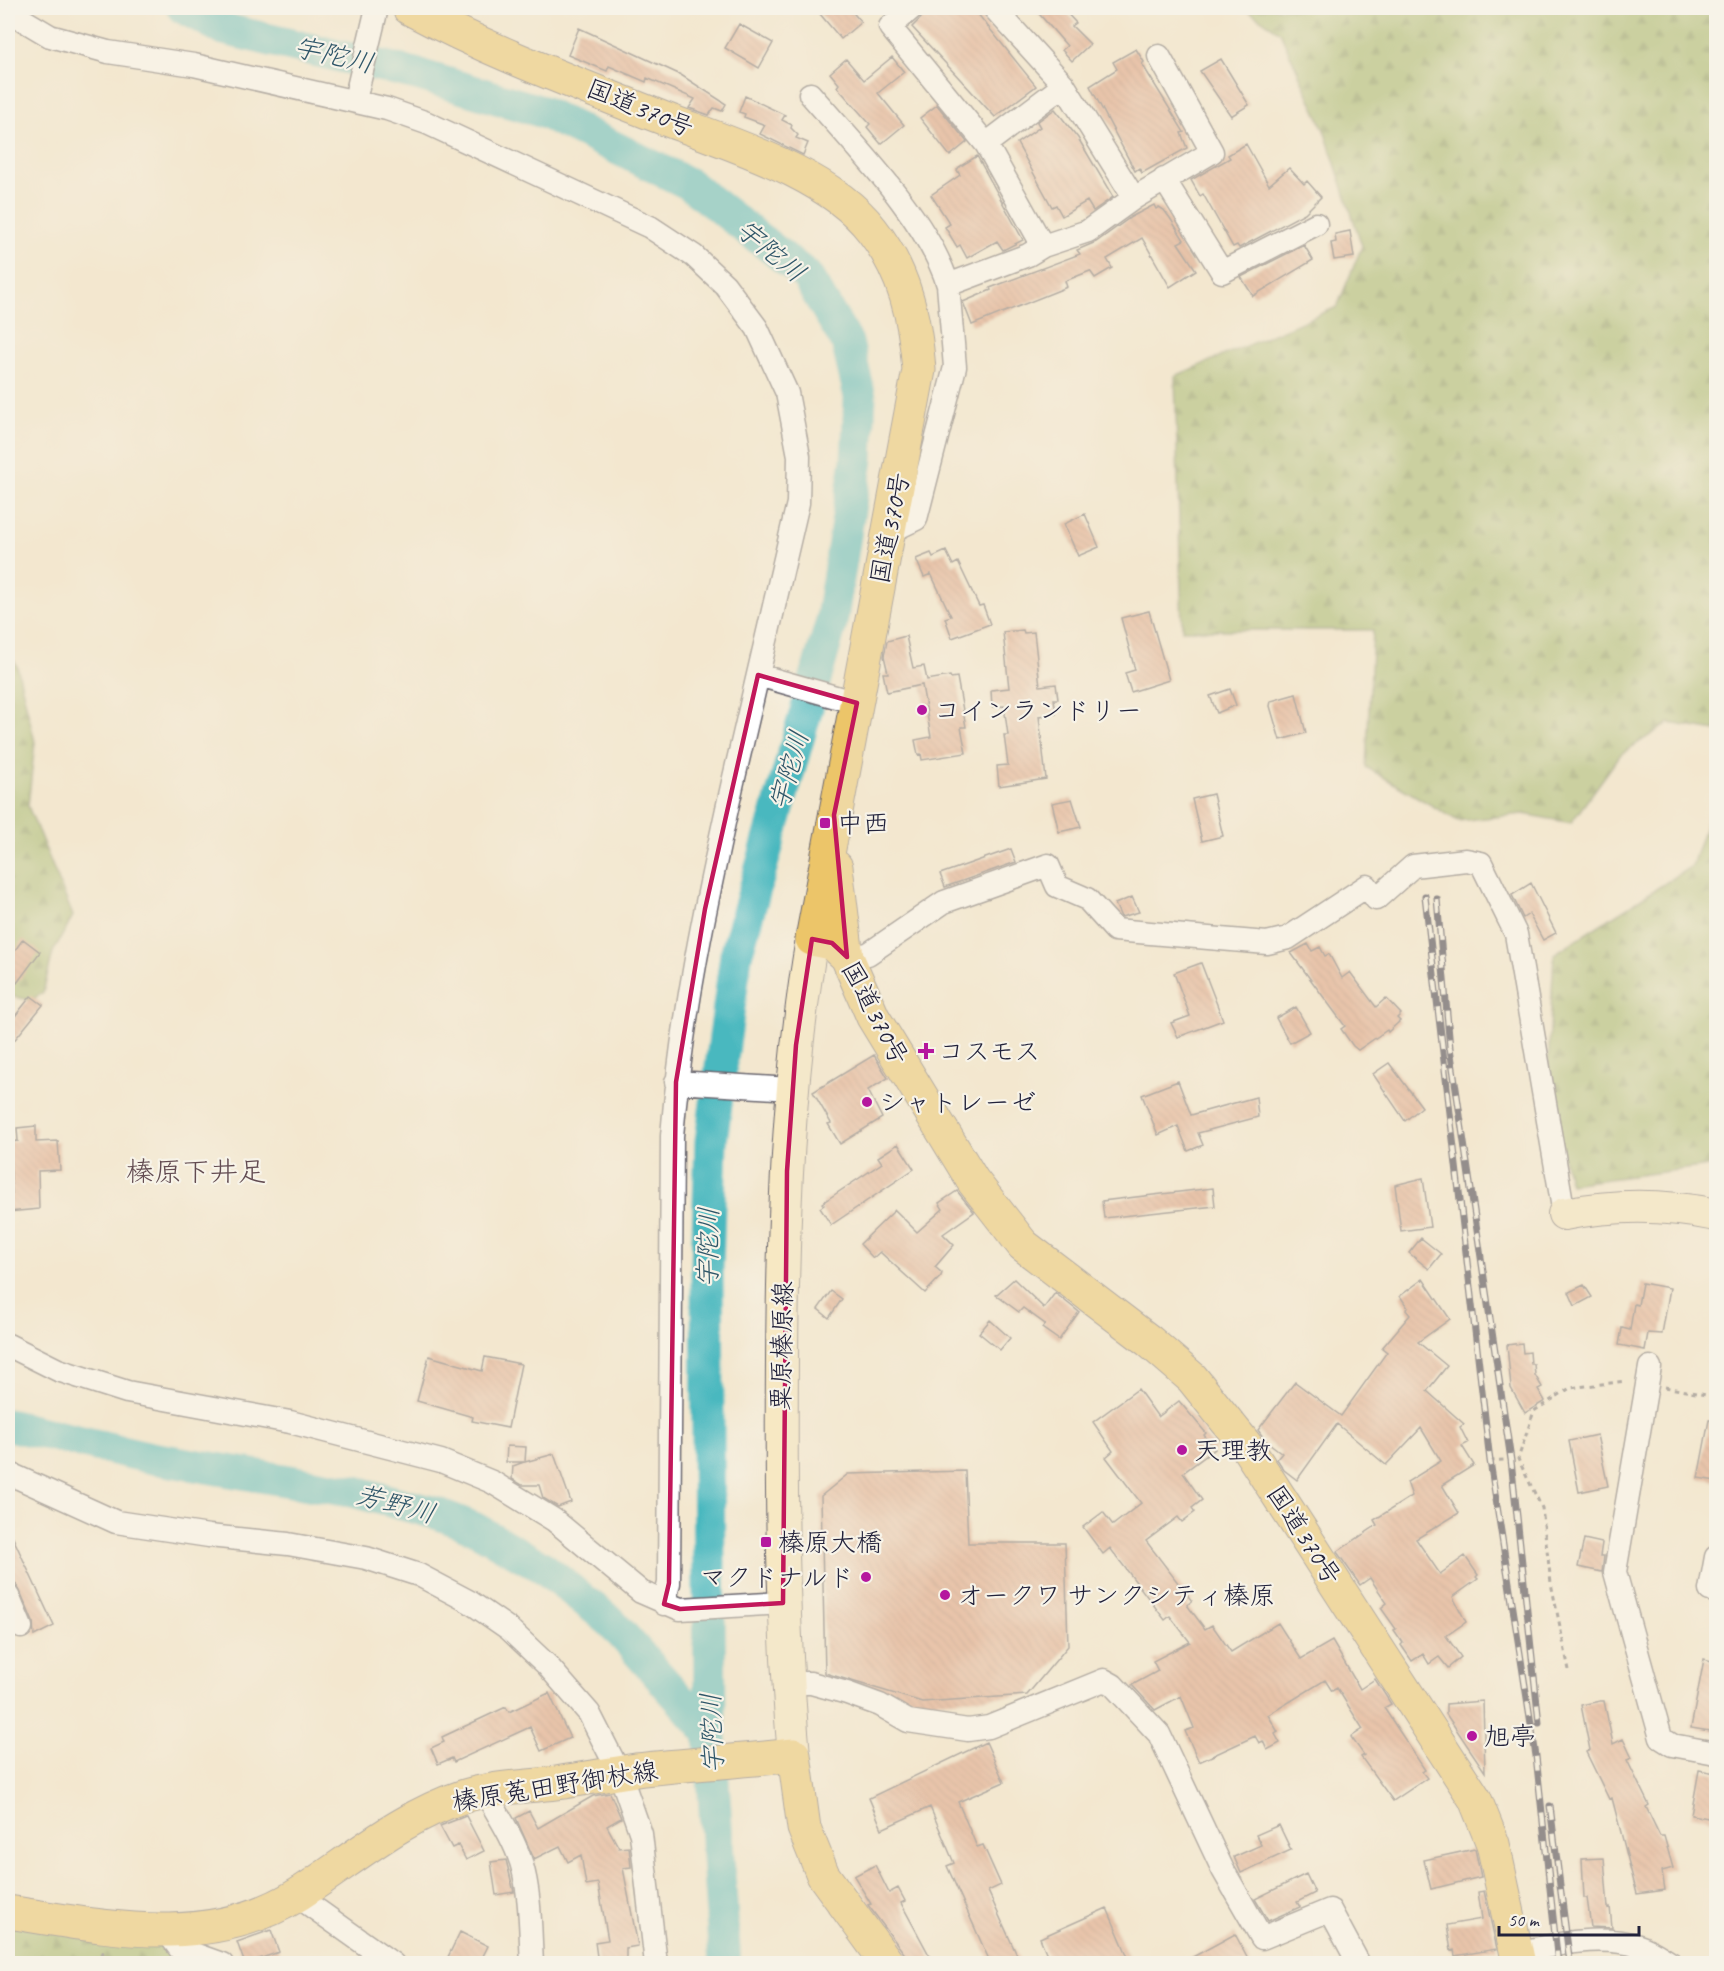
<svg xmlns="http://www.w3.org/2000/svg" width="1724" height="1971" font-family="Caveat,'Klee One',sans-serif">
<defs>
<pattern id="forest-firs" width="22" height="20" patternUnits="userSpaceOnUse" patternTransform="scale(1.5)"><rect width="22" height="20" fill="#9bb466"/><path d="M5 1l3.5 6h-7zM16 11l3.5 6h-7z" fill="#7e9255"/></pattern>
<pattern id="building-back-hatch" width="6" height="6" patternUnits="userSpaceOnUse" patternTransform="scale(1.5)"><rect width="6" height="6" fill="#dd9a7d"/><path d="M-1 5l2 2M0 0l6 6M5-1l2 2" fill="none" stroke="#b37d68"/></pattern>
</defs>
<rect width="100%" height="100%" fill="#f7f3e8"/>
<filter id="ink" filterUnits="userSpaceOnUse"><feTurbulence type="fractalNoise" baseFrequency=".0167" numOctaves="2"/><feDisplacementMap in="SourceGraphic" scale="12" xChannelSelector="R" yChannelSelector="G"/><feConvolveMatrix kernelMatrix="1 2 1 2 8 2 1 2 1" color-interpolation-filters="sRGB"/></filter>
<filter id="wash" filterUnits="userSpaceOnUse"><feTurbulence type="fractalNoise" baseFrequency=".008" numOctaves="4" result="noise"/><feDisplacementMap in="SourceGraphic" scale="24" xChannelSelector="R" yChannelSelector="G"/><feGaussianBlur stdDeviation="1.35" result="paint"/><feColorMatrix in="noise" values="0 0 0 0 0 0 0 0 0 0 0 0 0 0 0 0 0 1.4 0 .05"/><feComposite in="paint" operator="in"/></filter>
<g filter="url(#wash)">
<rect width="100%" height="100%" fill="#f3e7cf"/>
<path fill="url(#forest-firs)" stroke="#5e6b50" stroke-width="1.5" d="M1244 8H1716V731L1669 723 1621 754 1571 823 1523 814 1458 821 1366 767 1373 630H1182L1175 376 1337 307 1362 246 1324 130 1280 32Z
M8 652 17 666 35 742 28 806 73 916 53 952 43 993 31 1000 8 996Z
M1716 793V1165L1570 1184 1558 1140 1548 1064 1554 954 1692 866Z
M8 1925 62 1929 164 1946 203 1963H8Z"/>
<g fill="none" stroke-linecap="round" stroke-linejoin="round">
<path stroke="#48b8bf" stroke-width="33" d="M183 8 223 29 416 74 543 112 689 184 806 275 847 342 860 397 857 460 831 624 736 955 711 1141 707 1267 710 1733 725 1964
M8 1425 152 1458 356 1492 439 1514 474 1528 544 1568 611 1622 710 1733"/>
</g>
<g id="blocks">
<path fill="url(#building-back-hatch)" d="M828 8H849L861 22 841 39 820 14Z
M925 8H973L1036 86 995 117 912 27 921 18Z
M1034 8H1062L1076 23 1072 26 1090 44 1072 61 1062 50 1067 46Z
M739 24 773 43 759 68 725 48Z
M579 28 681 75 726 104 722 111 714 108 709 115 689 108 695 99 647 78 646 82 609 66 607 71 568 55Z
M1136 49 1144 62 1142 64 1184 132 1181 133 1187 148 1142 173 1139 168 1135 171 1090 86 1117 69 1113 62Z
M892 57 904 72 878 93 904 125 881 144 867 127 870 124 837 87 839 84 830 73 846 59 864 80Z
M1221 59 1249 105 1231 116 1200 71Z
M745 96 785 115 782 120 792 125 791 128 798 135 796 138 808 143 803 155 760 134 765 125 744 117 745 114 739 112Z
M937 105 967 142 950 156 920 118Z
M1055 109 1078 138 1113 197 1093 211 1087 201 1062 216 1056 205 1052 207 1017 143 1040 127 1037 122Z
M1246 144 1269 185 1289 168 1304 184 1307 181 1321 197 1305 213 1239 248 1237 245 1233 247 1203 194 1200 196 1191 180 1230 158 1228 155Z
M977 156 1023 240 1003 250 997 241 967 258 960 245 957 247 945 227 950 224 931 195 960 175 957 170 959 167Z
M1154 205 1156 209 1159 207 1164 210 1170 218 1184 240 1178 243 1196 270 1170 287 1142 238 1107 259 1112 268 1095 278 1090 271 1065 281 1067 287 972 325 963 302 991 290 990 288 1080 254 1077 250 1096 242 1131 217Z
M1350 231 1354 257 1334 260 1331 243 1336 242 1335 234Z
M1304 245 1313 260 1253 296 1241 277Z
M1085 514 1099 547 1078 556 1064 524Z
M946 551 953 565 958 562 979 606 983 605 990 624 952 638 945 618 951 616 931 574 924 577 916 559 931 553 933 557Z
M1149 611 1169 680 1131 692 1125 673 1135 670 1121 618Z
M1023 630 1024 633 1034 632 1040 686 1056 684 1058 699H1054L1056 714 1039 716 1046 779 999 786 997 766 1008 765 1004 735H1008L1004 706 992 707 991 690 1009 688 1003 632Z
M906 636 913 668 924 666 927 680 950 676 951 678 957 677 966 727H961L966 753 922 760 921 754 918 755 915 740 931 737 922 685 887 692 883 673H888L884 656 887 641Z
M1230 689 1236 705 1217 713 1210 696Z
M1296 694 1306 733 1280 740 1270 706 1271 701Z
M1213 794 1223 836 1202 841 1192 799Z
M1072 799 1081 827 1059 832 1052 803Z
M1011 849 1016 862 945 887 940 874Z
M1531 883 1556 933 1543 940 1529 914 1523 918 1512 895Z
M1132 897 1139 912 1121 917 1115 904Z
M23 939 40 952 17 983 8 976V960Z
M1308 944 1312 951 1320 947 1325 956 1329 954 1342 978 1350 972 1376 1007 1386 998 1401 1014 1397 1018 1400 1021 1388 1032 1387 1030 1358 1050 1353 1046 1341 1029 1345 1026 1291 953Z
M1201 963 1223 1020 1178 1037 1171 1023 1190 1016 1174 973Z
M31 996 43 1005 8 1048V1025Z
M1296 1007 1310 1032 1290 1043 1276 1018Z
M874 1055 888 1078 868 1090 882 1118 840 1144 828 1124 831 1123 813 1092Z
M1389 1063 1422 1107 1405 1121 1373 1074Z
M1178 1081 1191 1115 1256 1097 1258 1117 1198 1133 1203 1145 1188 1151 1178 1126 1158 1135 1142 1095Z
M36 1126V1142L58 1141 60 1170 38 1171 39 1209 8 1212V1194H12L9 1142 18 1141 17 1128Z
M898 1144 914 1169 831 1225 820 1208 824 1205 822 1203 882 1163 878 1157Z
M1423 1178 1430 1227 1401 1231 1395 1185Z
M1213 1188 1215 1206 1104 1218 1102 1201Z
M957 1191 974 1212 943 1234 954 1245 935 1267 942 1273 941 1276 925 1293 880 1252 873 1258 860 1244 895 1210 917 1232 943 1209 939 1203Z
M1421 1238 1441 1254 1429 1269 1409 1253Z
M1014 1279 1044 1308 1055 1293 1079 1312 1059 1340 1042 1328 1045 1324 1023 1308 1019 1312 996 1295Z
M1423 1279 1450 1319 1418 1342 1447 1366 1427 1391 1464 1424 1460 1427 1468 1443 1462 1446 1474 1465 1442 1485 1459 1513 1416 1539 1440 1574 1465 1556 1478 1575 1476 1577 1478 1579 1453 1597 1466 1622 1446 1636 1461 1657 1448 1668 1439 1657 1429 1664 1423 1654 1412 1661 1401 1645 1403 1643 1394 1630 1396 1629 1381 1608 1387 1603 1370 1578 1360 1585 1337 1552 1377 1525 1374 1520 1412 1496 1407 1482 1441 1461 1421 1428 1386 1465 1337 1424 1297 1480 1284 1470 1277 1459 1282 1453 1265 1440 1258 1430 1295 1382 1341 1416 1387 1352 1382 1348 1410 1315 1406 1310 1408 1308 1400 1296Z
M1642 1283 1670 1288 1662 1334 1648 1333 1645 1350 1619 1345 1622 1328 1630 1330 1634 1304 1638 1305Z
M1584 1285 1592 1297 1575 1306 1569 1292Z
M831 1291 842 1299 829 1318 818 1309Z
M990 1320 1010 1338 1000 1350 979 1333Z
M1522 1343 1523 1353 1530 1352 1531 1364H1534L1535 1375 1542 1387 1538 1389 1545 1401 1525 1413 1511 1388 1507 1345Z
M429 1356 482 1371 485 1357 521 1364 508 1428 472 1421 473 1417 417 1401Z
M1138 1389 1158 1417 1179 1401 1206 1433 1204 1435 1215 1449 1183 1473 1202 1500 1192 1508 1195 1512 1182 1522 1178 1517 1146 1541 1192 1601 1187 1605 1205 1629 1212 1625 1231 1652 1278 1623 1301 1659 1332 1641 1360 1689 1375 1679 1391 1704 1384 1708 1425 1770 1422 1772 1427 1778 1393 1801 1361 1757 1364 1755 1351 1737 1363 1729 1337 1688 1332 1691 1325 1680 1268 1715 1278 1732 1275 1734 1280 1743 1267 1750 1263 1741 1259 1743 1255 1736 1199 1762 1185 1731 1194 1728 1181 1696 1155 1710 1132 1685 1158 1671 1153 1661 1190 1642 1170 1616 1165 1620 1110 1548 1103 1554 1083 1527 1103 1512 1113 1525 1141 1503 1106 1457 1113 1451 1093 1422Z
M1709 1420H1716V1481L1698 1478Z
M1597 1435 1608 1486 1579 1492 1569 1441Z
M507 1446 526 1447 525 1462 554 1454 571 1502 558 1507 543 1498 539 1485H522L512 1479 513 1466 524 1462H506Z
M965 1471 968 1543H1065L1068 1646 1027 1695 922 1702 825 1673 821 1496 848 1474Z
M8 1527 54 1626 34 1636 33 1622 20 1591 8 1571Z
M1584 1539 1602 1543 1600 1556H1604L1602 1572 1578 1567Z
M1704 1659 1716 1662V1732L1691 1728Z
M549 1693 570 1738 541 1751 530 1727 454 1762 452 1758 438 1764 431 1748 444 1742 442 1737 506 1707 509 1712Z
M1483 1701 1485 1772 1446 1714V1704Z
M1600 1701H1604L1613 1744 1623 1739 1632 1758 1627 1760 1649 1805 1646 1807 1660 1836H1664L1673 1868 1662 1871 1665 1890 1637 1894 1612 1798 1609 1799 1586 1752 1590 1750 1581 1705Z
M986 1742 1004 1782 958 1802 977 1847 983 1845 1001 1885 988 1891 1021 1964H991L947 1866 954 1863 930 1807 882 1829 869 1798Z
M1699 1770 1716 1773 1714 1819 1691 1815Z
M610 1793 621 1818 607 1826 619 1848 629 1847 631 1867 623 1868 638 1946 626 1948V1964H598L595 1942 608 1940 598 1883 586 1885 581 1855 568 1862 560 1846 534 1859 516 1818 529 1811 538 1828 593 1796Z
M466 1816 484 1851 466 1860 458 1845 452 1848 440 1826Z
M1279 1825 1291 1850 1241 1873 1234 1857 1261 1845 1256 1835Z
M1475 1849 1481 1877 1431 1889 1424 1860Z
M1604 1858 1608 1908 1610 1907 1612 1928 1591 1927 1587 1898H1584L1582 1859Z
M506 1860 514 1892 496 1895 491 1862Z
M875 1865 889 1893 898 1888 905 1901 901 1903 934 1964H912L868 1905 871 1904 854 1876Z
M1306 1874 1315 1893 1297 1902 1300 1907 1268 1921 1255 1899Z
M1484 1891 1497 1949 1455 1956 1454 1950 1451 1951 1447 1925 1482 1919 1478 1892Z
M1107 1908 1131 1964H1051L1040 1938Z
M271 1930 279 1952 245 1964 237 1942Z
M460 1932 488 1946 479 1964H462L448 1957Z
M1235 1934 1251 1964H1180Z"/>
</g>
</g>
<g filter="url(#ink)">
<use href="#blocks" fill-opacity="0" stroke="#6b676f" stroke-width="1.5"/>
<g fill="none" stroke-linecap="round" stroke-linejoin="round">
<g stroke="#6b676f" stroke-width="25">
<path id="street" d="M912 8 890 27 986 144
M8 11 50 36 108 52 194 65 387 109 427 123 650 227 694 256 725 285 757 328 787 393 799 456 798 503C776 596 755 689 733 782 706 902 682 1014 672 1136L669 1583 664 1604
M1064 85 1134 198
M810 94C855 146 928 219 948 285
M355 100 377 8
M1164 179 1222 272 1316 224
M1043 246 1088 231 1134 198 1212 152 1159 56
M889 532 916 519 955 367 948 285 1028 255 1043 246 986 144 1064 85 994 8
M758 675 857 703
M847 957 868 954 944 902 1048 865 1057 886 1087 899 1115 930 1267 943 1288 938 1367 886 1376 899 1413 866 1466 860 1481 863 1516 934 1564 1214
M676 1082 791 1089
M8 1345 58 1370 127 1392 290 1422 441 1461 492 1482 554 1520 641 1592 680 1609 783 1603
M1650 1367 1615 1572 1661 1738 1672 1745 1716 1753
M8 1473 116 1522 209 1536 288 1544 366 1558 419 1575 470 1602 509 1629 547 1665 589 1713 620 1774 641 1834 656 1964
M1716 1557 1710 1590 1716 1591
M8 1596 21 1627
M788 1683H811L847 1693 880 1705 908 1721 968 1730 989 1727 1104 1680 1113 1685 1159 1734 1223 1870 1262 1938 1330 1910 1359 1964
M485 1792C498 1815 513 1837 521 1862 531 1894 530 1930 532 1964
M296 1895 393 1964
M167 1932 180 1949 222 1964
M1517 1953C1557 1944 1599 1934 1639 1946 1650 1949 1662 1958 1672 1964"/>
</g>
<g stroke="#6b676f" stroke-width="34">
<path id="secondary" d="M1564 1214C1615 1204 1665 1204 1716 1215
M794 1755C782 1623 781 1492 782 1360 783 1219 788 1079 812 939"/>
</g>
<g stroke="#6b676f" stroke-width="35">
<path id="primary" d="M8 1912C106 1927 209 1951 299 1894 352 1860 401 1817 462 1797 491 1787 526 1787 556 1783 583 1779 610 1774 636 1770 689 1764 742 1761 794 1755L804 1828 823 1875 888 1964"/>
</g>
<g stroke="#6b676f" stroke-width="35">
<path id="highway" d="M409 8C487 50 572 82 655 115 723 142 827 171 872 230 905 272 915 319 919 370L812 939 832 943 847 957 873 1017 973 1181 1023 1245 1149 1341 1192 1378 1245 1444 1475 1799 1493 1844 1519 1964
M836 867 847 957"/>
</g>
<path stroke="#6b676f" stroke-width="3" stroke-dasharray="4.5 4.5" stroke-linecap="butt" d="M1665 1387 1716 1397
M1490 1461 1518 1459
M1569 1670 1551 1583 1542 1508 1518 1459 1534 1411 1570 1388 1626 1381
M85 1964 104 1952
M1457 1964 1491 1957"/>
<use href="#street" stroke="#fff" stroke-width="22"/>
<use href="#secondary" stroke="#f7e8c3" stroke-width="32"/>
<use href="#primary" stroke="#ecc569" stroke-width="33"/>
<use href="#highway" stroke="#ecc569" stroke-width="33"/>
<g stroke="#22223b" stroke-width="7">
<path id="rail" d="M1425 896 1490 1461 1536 1756 1558 1964
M1437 899 1450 1048 1511 1460 1539 1723
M1550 1806 1570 1964"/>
</g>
<use href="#rail" stroke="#f7f3e8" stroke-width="4.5" stroke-dasharray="14" stroke-linecap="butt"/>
</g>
</g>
<path d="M0 0H1724V1971H0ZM758 675 857 703 834 815 847 957 832 943 812 939 796 1045 787 1171 783 1603 680 1609 664 1604 669 1583 676 1082 705 909Z" fill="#f3e7cf" fill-opacity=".55" fill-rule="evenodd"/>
<path fill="none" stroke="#c2185b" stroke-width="4.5" stroke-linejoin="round" d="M758 675 857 703 834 815 847 957 832 943 812 939 796 1045 787 1171 783 1603 680 1609 664 1604 669 1583 676 1082 705 909Z"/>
<g fill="#b5179e" stroke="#f7f3e8" stroke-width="2">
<circle cx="922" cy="710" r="6"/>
<rect x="819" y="817" width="12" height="12" rx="3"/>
<path d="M923 1042h6v6h6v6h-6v6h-6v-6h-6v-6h6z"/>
<circle cx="867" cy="1102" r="6"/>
<circle cx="1182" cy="1450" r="6"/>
<rect x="760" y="1536" width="12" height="12" rx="3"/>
<circle cx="866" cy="1577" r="6"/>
<circle cx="945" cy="1595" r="6"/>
<circle cx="1472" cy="1736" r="6"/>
</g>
<g text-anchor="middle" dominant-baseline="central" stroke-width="4.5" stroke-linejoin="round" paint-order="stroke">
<g font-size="26" fill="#22223b" stroke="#f7f3e8">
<text transform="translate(640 108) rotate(22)">国道370号</text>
<text transform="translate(890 528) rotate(-79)">国道370号</text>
<text transform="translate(875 1013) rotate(62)">国道370号</text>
<text transform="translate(782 1346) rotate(-89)">粟原榛原線</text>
<text transform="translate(1304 1535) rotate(57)">国道370号</text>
<text transform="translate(555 1786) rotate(-9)">榛原菟田野御杖線</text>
</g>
<g font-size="26" fill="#22223b" stroke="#f7f3e8" text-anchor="start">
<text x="934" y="710">コインランドリー</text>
<text x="837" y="823">中西</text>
<text x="938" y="1051">コスモス</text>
<text x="879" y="1102">シャトレーゼ</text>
<text x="1194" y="1450">天理教</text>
<text x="778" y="1542">榛原大橋</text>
<text x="854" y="1577" text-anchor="end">マクドナルド</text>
<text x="957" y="1595">オークワ サンクシティ榛原</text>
<text x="1484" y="1736">旭亭</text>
</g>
<g font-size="27" font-style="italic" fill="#2f5669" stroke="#f7f3e8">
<text transform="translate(334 55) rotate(13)">宇陀川</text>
<text transform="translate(771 251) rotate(40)">宇陀川</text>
<text transform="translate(789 770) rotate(-74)">宇陀川</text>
<text transform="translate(708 1247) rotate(-89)">宇陀川</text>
<text transform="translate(396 1504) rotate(15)">芳野川</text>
<text transform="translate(712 1733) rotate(-92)">宇陀川</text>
</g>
<g font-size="28" fill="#634c52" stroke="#f7f3e8">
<text x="196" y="1171">榛原下井足</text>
</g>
</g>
<rect width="1724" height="1971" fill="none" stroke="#f7f3e8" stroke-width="30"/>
<path d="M1499 1926v9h140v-9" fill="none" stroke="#22223b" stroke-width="3"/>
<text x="1508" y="1926" font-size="18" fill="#22223b" stroke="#f7f3e8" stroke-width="4.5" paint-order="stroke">50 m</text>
</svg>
